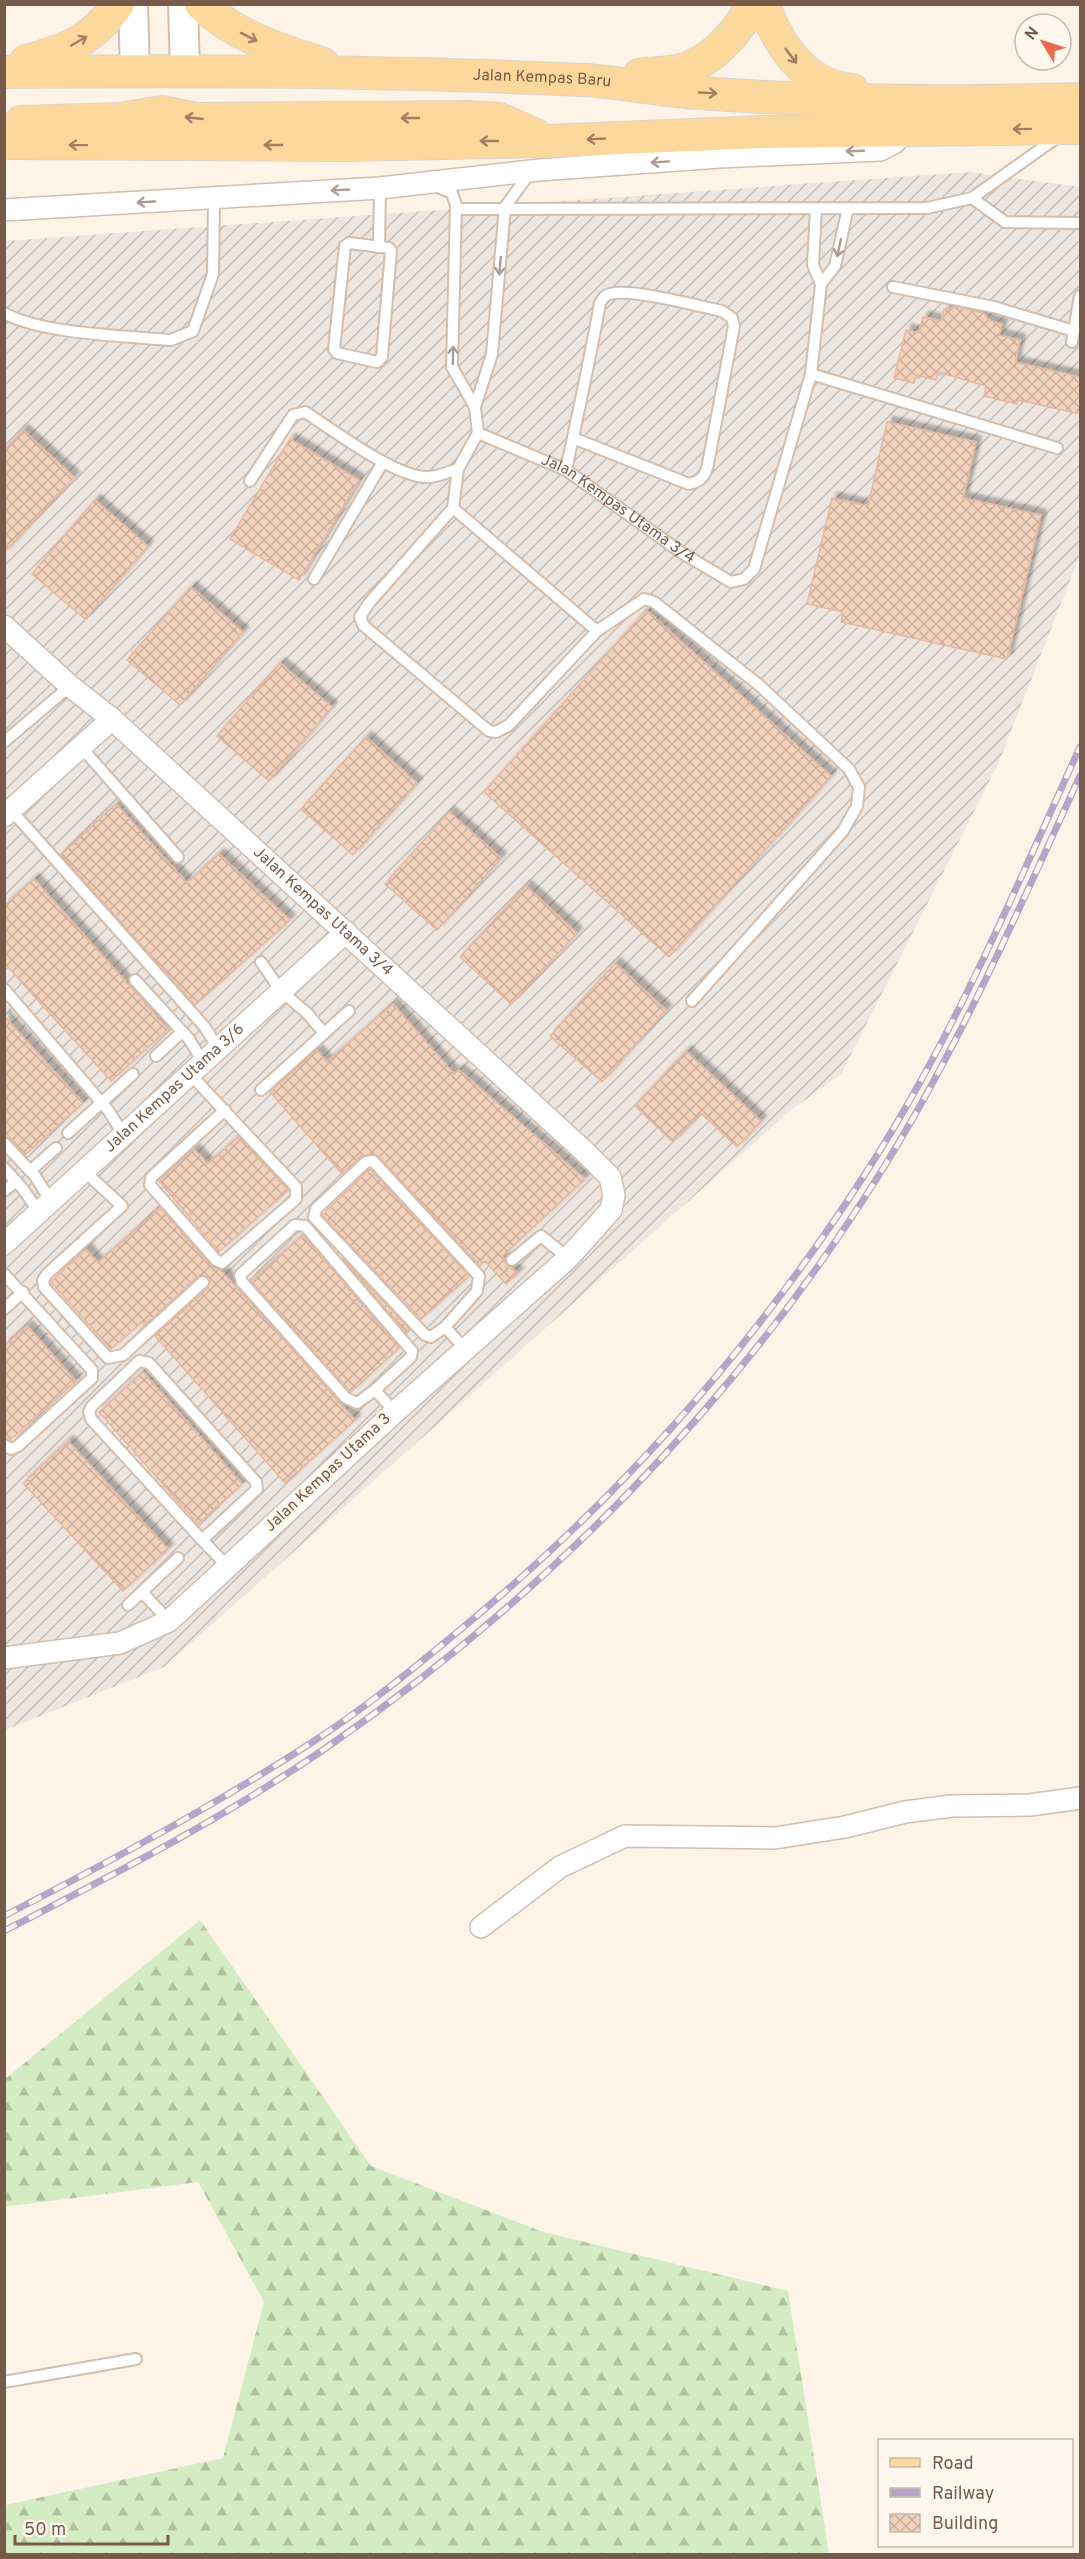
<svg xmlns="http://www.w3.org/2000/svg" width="1085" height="2559" font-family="Overpass,sans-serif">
<defs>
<pattern id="industrial-furrows" width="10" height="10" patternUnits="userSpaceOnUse" patternTransform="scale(1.5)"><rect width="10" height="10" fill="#ede6e0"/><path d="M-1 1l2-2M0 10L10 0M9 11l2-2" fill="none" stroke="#c5bdb8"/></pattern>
<pattern id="forest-firs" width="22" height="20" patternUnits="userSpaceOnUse" patternTransform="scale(1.5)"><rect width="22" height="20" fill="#d4ecc4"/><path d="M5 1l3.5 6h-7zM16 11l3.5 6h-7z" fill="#b1c2a1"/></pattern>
<pattern id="building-cross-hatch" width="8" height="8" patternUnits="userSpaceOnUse" patternTransform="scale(1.5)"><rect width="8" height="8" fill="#f3d2bd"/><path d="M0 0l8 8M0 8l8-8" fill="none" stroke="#caad9c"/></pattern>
<filter id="shadow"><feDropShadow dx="5.5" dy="-5.5" stdDeviation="1.5" flood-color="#0004"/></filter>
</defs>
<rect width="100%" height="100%" fill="#fdf4e7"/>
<path fill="url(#industrial-furrows)" d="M970 172 1080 187V555L998 764 841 1074 791 1110 164 1667 5 1730V241Z"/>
<path fill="url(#forest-firs)" d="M200 1920 371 2166 543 2232 788 2291 829 2554H5V2505L223 2458 264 2302 198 2182 4 2207 5 2079Z"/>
<path fill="url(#building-cross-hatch)" stroke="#e7b89d" stroke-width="1.5" filter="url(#shadow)" d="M956 307 983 313 990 321 1002 324 999 335 1020 340 1015 362 1080 377V414L1018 400 1017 404 984 396 986 386 938 372 936 380 916 375 914 383 894 378 906 330 919 333 923 317 941 321 944 309Z
M887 422 976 442 963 498 1041 515 1007 659 841 622 843 612 807 604 832 498 868 506Z
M23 430 74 477 4 553V450Z
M290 439 359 480 299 580 230 539Z
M95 500 148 546 85 619 32 574Z
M191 587 243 632 180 705 127 660Z
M646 610 831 776 669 957 484 792Z
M280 663 332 707 269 781 217 736Z
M366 737 417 783 353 855 301 809Z
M116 804 187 883 219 854 290 920 195 1005 61 855Z
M449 812 501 858 437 930 385 884Z
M34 879 168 1029 111 1081 4 963V906Z
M526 886 577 933 511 1004 460 957Z
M615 963 666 1010 602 1082 550 1036Z
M393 1004 454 1074 459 1070 585 1179 502 1256 507 1265 518 1273 506 1284 485 1261 480 1266 378 1156 372 1154 361 1156 342 1174 270 1092 317 1050 327 1062Z
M4 1016 83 1103 25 1155 4 1132Z
M686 1051 761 1121 737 1147 701 1113 673 1142 635 1106Z
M238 1137 288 1190 219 1252 159 1181 194 1149 208 1164Z
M370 1169 469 1276 421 1319 322 1215Z
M160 1208 210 1265 220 1270 240 1291 355 1420 285 1483 155 1336 208 1288 210 1281 208 1277 198 1276 145 1325 142 1322 111 1349 51 1282 86 1249 98 1263Z
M303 1235 399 1348 351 1392 251 1281Z
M342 1258 410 1330 406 1333Z
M27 1326 76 1381 10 1440 4 1438V1346Z
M143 1372 242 1484 198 1524 99 1412Z
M68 1441 168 1549 123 1591 23 1483Z"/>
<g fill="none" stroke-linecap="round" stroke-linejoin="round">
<g stroke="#d2beae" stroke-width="14">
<g id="service">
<path d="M435 186 452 193 456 205 452 367 475 407"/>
<path d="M972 198 1005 222 1080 223"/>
<path d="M456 209 927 208 972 198 1059 136"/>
<path d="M349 243 389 248 391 251 382 357 377 362 337 353 334 349 345 246Z"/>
<path d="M379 247 380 188"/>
<path d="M821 284 835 266 848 208"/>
<path d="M893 287 994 307 1074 331"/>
<path d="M4 313C41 334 127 336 171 340L193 331 213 274 214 199"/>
<path d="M1072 342 1080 296"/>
<path d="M811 374 1057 448"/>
<path id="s1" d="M478 433 566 470 682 553 731 582 744 579 754 569 811 374 821 284 813 265 816 210"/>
<path d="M566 470C578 414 590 359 600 303 603 298 605 295 610 294 632 288 697 306 722 311L732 318 734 326 708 464C705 477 701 481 689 484L573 438"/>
<path d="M250 481 293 415 305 412C333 430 395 477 427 477 438 477 448 472 458 469"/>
<path d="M453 508 458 469 478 433 475 407 492 354 505 207 529 174"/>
<path d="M314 579 383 462"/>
<path d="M597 631 453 508 369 603 360 617 363 625 489 731 496 732 509 725 597 631 644 599 654 602 759 685 849 769 859 787 857 806 843 831 692 1001"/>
<path d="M4 742 70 686"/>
<path d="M81 747 178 857"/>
<path d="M11 810 204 1026 218 1048"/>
<path d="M261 962 281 991 307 1013 324 1033"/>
<path d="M135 980 189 1039 203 1062"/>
<path d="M4 989 108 1110 123 1134"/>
<path d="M156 1056 182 1032"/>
<path d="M189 1073 296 1187V1199L222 1263 216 1260 150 1185 151 1178 156 1173 225 1110"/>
<path d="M261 1090 349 1011"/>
<path d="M68 1133 133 1074"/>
<path d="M4 1143 35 1176 50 1200"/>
<path d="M4 1168 23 1189 38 1211"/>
<path d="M83 1170 122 1206 47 1274 43 1280 44 1287 108 1358 123 1355 203 1282"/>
<path d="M30 1171 56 1148"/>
<path d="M4 1191 16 1181"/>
<path d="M512 1260 541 1236 568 1258"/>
<path d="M4 1274 92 1370V1378L18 1446 11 1449 4 1445"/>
<path d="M4 1309 23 1292"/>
<path d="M445 1327 431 1337 425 1335 314 1217 316 1209 366 1162 373 1161 479 1276 477 1291 445 1327 466 1350"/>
<path d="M375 1390 357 1403 346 1398 242 1282 240 1275 295 1225 305 1226 412 1351 411 1357 375 1390 395 1412"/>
<path d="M202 1540 91 1419 89 1412 92 1406 139 1361 149 1363 256 1482 257 1489 202 1540 227 1566"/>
<path d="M142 1592 169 1621"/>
<path d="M128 1605 178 1558"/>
<path d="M4 2382 136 2359"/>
</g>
</g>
<g stroke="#d2beae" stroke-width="24">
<g id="minor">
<path d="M4 210 380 188 539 170 719 157 880 150 894 143 906 130"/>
<path id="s2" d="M4 626 70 686 112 719 584 1151 610 1177 614 1195 611 1210 568 1258 395 1412 169 1621 120 1643 4 1658"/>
<path d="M4 816 112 719"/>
<path id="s3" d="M4 1244 346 932"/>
<path d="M481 1927 560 1867 625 1836 775 1838 845 1827 905 1812 952 1806 1030 1805 1080 1798"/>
</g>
</g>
<g stroke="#d5bdac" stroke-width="32">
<path id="secondary" d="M133 4 135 71
M183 4 185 72"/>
</g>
<g stroke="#dcd4d0" stroke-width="34">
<g id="primary">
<path d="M201 4C235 36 280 50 323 64"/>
<path d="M763 4C779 46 804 85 852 90"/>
<path d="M26 61C68 49 91 42 118 4"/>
<path id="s4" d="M4 72C197 70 391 71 584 80 618 82 652 89 686 92 817 102 949 103 1080 99"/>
<path d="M639 75C652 73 664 73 677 71 710 65 738 32 753 4"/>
<path d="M21 122 120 119 162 112 195 119 469 117 499 119 536 135"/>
<path d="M4 143 346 145 548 141 763 132 1080 128"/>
</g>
</g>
<use href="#service" stroke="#fff" stroke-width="10"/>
<use href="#minor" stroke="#fff" stroke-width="21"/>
<use href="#secondary" stroke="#fff" stroke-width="28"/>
<use href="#primary" stroke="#fdd89d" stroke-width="32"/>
<g stroke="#b7a4c8" stroke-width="7">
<path id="rail" d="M4 1916C109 1862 212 1807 311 1743 364 1709 413 1669 461 1629 620 1498 756 1344 867 1171 953 1038 1015 890 1080 747
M4 1931C113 1875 222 1819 323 1750 544 1598 736 1403 879 1175 958 1049 1018 911 1080 776"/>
</g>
<use href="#rail" stroke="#fff8ee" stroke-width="4.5" stroke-dasharray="14" stroke-linecap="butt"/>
</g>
<defs><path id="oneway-shaft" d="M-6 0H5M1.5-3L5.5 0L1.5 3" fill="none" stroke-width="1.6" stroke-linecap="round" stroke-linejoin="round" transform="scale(1.5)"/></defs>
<g stroke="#a08063">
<use href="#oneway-shaft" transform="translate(249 37) rotate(27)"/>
<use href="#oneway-shaft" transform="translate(79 41) rotate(-30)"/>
<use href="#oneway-shaft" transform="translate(791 56) rotate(53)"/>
<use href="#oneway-shaft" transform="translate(708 93) rotate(3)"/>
<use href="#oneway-shaft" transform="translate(194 118) rotate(-174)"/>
<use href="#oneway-shaft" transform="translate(410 118) rotate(180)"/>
<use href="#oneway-shaft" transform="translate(1022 129) rotate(179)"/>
<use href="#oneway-shaft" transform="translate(596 139) rotate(177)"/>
<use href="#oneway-shaft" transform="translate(489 141) rotate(-180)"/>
<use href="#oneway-shaft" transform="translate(78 145) rotate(-179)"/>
<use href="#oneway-shaft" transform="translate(273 145) rotate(-180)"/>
</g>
<g stroke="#ae9c92">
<use href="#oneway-shaft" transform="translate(855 151) rotate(178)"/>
<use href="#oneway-shaft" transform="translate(660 162) rotate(176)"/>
<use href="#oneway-shaft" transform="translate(340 190) rotate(177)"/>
<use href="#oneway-shaft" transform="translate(146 202) rotate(177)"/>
<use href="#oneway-shaft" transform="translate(839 248) rotate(102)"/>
<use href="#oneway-shaft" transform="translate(500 266) rotate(95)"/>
<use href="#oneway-shaft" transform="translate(453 355) rotate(-89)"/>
</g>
<g text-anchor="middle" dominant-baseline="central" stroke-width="6" stroke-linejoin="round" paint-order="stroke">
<g font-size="16" fill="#785a4a" stroke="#fff8ee">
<text stroke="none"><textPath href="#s4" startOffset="538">Jalan Kempas Baru</textPath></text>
<text stroke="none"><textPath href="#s1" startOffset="160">Jalan Kempas Utama 3/4</textPath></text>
<text stroke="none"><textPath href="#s2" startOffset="428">Jalan Kempas Utama 3/4</textPath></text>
<text stroke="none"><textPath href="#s3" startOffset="231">Jalan Kempas Utama 3/6</textPath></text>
<text transform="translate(328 1473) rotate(-43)">Jalan Kempas Utama 3</text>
</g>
</g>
<rect width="1085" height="2559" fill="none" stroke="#785a4a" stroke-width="12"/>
<rect x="878" y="2439" width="195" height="108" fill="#fff8ee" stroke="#c9b9ac" stroke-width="1.5"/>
<rect x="890" y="2458" width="30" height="9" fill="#fdd89d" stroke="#c9b9ac" stroke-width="1.5"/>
<text x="932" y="2469" font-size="18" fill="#785a4a">Road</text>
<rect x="890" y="2488" width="30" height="9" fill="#b7a4c8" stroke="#c9b9ac" stroke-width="1.5"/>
<text x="932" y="2499" font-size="18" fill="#785a4a">Railway</text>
<rect x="890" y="2514" width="30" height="18" fill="url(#building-cross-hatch)" stroke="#c9b9ac" stroke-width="1.5"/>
<text x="932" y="2529" font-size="18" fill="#785a4a">Building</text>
<g transform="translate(1043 42) rotate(308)"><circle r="28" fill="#fff8ee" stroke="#c9b9ac" stroke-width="1.5"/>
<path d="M0-4.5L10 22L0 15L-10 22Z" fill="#ea6b48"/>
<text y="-9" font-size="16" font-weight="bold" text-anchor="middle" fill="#785a4a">N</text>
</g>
<path d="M15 2535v9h153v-9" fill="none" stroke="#785a4a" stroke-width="3"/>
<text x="24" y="2535" font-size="18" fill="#785a4a" stroke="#fff8ee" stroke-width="4.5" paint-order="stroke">50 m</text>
</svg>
